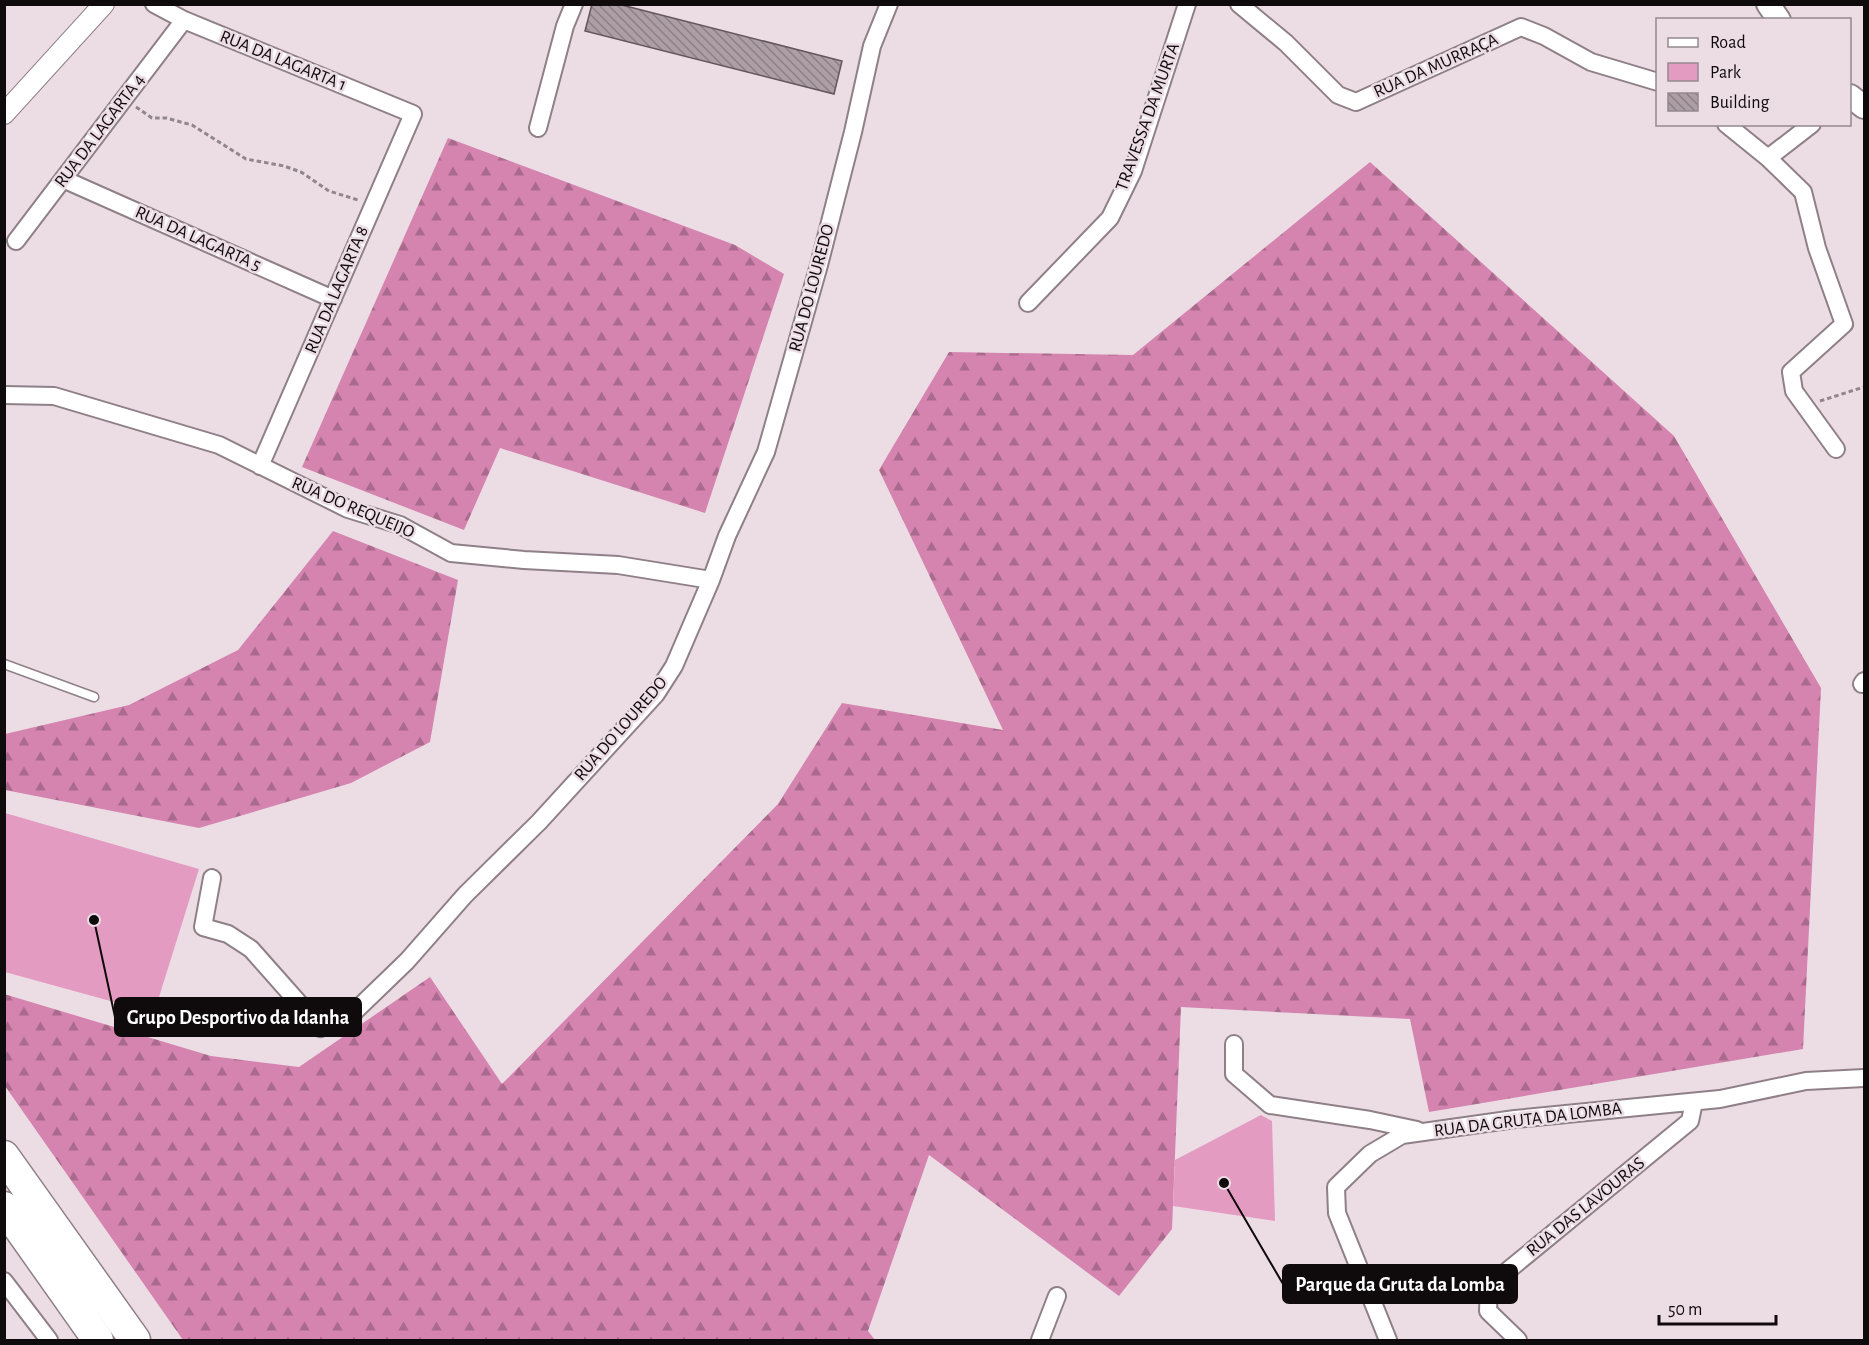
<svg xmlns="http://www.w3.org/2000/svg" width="1869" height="1345" font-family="'Alegreya Sans',sans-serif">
<defs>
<pattern id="forest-firs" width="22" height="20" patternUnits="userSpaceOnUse" patternTransform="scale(1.5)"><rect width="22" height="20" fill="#d484af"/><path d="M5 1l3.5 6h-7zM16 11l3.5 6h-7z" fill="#aa6a8d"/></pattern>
<pattern id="building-back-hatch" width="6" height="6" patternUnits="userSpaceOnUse" patternTransform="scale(1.5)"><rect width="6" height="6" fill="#ad9ea5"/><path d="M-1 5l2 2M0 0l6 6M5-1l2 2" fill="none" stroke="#8b7f85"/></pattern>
</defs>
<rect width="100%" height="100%" fill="#ecdce4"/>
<path fill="url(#forest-firs)" d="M448 138 735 245 784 274 705 513 500 448 464 530 302 467Z
M1370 162 1674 436 1821 688 1803 1049 1429 1112 1410 1019 1181 1007 1172 1229 1119 1296 929 1155 868 1331 875 1340H183L5 1086 4 994 211 1056 299 1067 430 977 502 1084 778 804 842 703 1003 730 879 470 949 352 1133 355Z
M333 531 458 580 430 742 351 783 199 828 5 790V734L129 705 238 650Z"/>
<path fill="#e49bc2" d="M5 813 199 869 154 1013 5 972Z
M1261 1115 1272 1121 1275 1221 1173 1206 1175 1160Z"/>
<path fill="url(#building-back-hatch)" stroke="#64565d" stroke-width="1.5" d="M592 4H618L842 61 834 94 585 31Z"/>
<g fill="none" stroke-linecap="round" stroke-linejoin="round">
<g stroke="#8f8087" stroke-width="11">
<path id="service" d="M4 664 94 697"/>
</g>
<g stroke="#8f8087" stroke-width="20">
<path id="minor" d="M154 4 184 20 413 114 260 466
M1239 4 1286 43 1338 95 1356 102 1521 27 1544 36 1591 62 1658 82
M1726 124 1768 158 1803 192 1817 248 1844 324 1791 372 1794 391 1836 449
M538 128 565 26 574 4
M1768 158 1812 124
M63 179 333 299
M16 241 184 20
M1028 303 1110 218 1133 171 1187 4
M4 395 54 396 219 445 348 509 400 525 451 553 524 560 618 565 711 580
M1862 684 1864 681
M212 878 203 927 228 934 251 949 321 1028 349 1017 407 961 465 895 539 822 656 694 674 666 711 580 727 536 766 452 819 265 853 132 872 46 889 4
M1234 1044V1074L1270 1105 1370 1120 1417 1130
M4 1281 49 1340
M1040 1340 1057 1296
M1388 1340 1337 1213 1336 1187 1370 1154 1402 1135 1515 1119 1720 1099 1806 1081 1864 1078
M1518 1340 1488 1311 1489 1286 1690 1121 1694 1102"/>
</g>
<g stroke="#8f8087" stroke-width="22">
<path id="tertiary" d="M4 114 104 4"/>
</g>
<g stroke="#8f8087" stroke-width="26">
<path id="secondary" d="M1768 4 1779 20
M1850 96 1864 107"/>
</g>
<g stroke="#8f8087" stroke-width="33">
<path id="motorway" d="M4 1156 135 1340
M4 1207 98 1340"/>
</g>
<path stroke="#91868b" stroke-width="3" stroke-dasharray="4.5 3" stroke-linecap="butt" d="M136 107 152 118H166L192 125 246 159 284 166 301 172 329 191 358 200
M1820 401 1864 387"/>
<use href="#service" stroke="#fff" stroke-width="8"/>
<use href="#minor" stroke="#fff" stroke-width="16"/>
<use href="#tertiary" stroke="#fff" stroke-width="20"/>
<use href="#secondary" stroke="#fff" stroke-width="22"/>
<use href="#motorway" stroke="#fff" stroke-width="30"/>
</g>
<g text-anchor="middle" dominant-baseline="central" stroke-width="5" stroke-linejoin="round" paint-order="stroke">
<g font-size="18" fill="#0f0a0c" stroke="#ecdce4">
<text transform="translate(283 61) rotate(22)">RUA DA LAGARTA 1</text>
<text transform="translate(1436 66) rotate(-24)">RUA DA MURRAÇA</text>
<text transform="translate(1148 117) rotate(-70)">TRAVESSA DA MURTA</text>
<text transform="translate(100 131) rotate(-53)">RUA DA LAGARTA 4</text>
<text transform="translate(198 239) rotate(24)">RUA DA LAGARTA 5</text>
<text transform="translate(812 288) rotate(-75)">RUA DO LOUREDO</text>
<text transform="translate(337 290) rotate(-67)">RUA DA LAGARTA 8</text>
<text transform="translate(353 508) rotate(23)">RUA DO REQUEIJO</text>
<text transform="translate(621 729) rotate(-49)">RUA DO LOUREDO</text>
<text transform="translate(1528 1120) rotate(-7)">RUA DA GRUTA DA LOMBA</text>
<text transform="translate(1586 1207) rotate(-39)">RUA DAS LAVOURAS</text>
</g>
</g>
<path fill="none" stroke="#0f0a0c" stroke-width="2" d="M94 920L115 1017M1224 1183L1283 1284"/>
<g fill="#0f0a0c" stroke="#ecdce4" stroke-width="2">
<circle cx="94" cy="920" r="6"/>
<circle cx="1224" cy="1183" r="6"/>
</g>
<g fill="#0f0a0c" stroke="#0f0a0c" stroke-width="2">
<rect x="115" y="998" width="246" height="38" rx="6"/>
<rect x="1283" y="1265" width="234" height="38" rx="6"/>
</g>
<g font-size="20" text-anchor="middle" font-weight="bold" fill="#fff">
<text x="238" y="1024">Grupo Desportivo da Idanha</text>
<text x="1400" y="1291">Parque da Gruta da Lomba</text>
</g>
<rect width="1869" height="1345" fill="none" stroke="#0f0a0c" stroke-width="12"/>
<rect x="1656" y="18" width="195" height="108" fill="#ecdce4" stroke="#94888e" stroke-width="1.5"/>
<rect x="1668" y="38" width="30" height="9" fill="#ffffff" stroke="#94888e" stroke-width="1.5"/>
<text x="1710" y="48" font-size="18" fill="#0f0a0c">Road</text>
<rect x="1668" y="63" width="30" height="18" fill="#e49bc2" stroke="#94888e" stroke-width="1.5"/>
<text x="1710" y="78" font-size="18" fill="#0f0a0c">Park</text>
<rect x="1668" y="93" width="30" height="18" fill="url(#building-back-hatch)" stroke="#94888e" stroke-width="1.5"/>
<text x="1710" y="108" font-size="18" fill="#0f0a0c">Building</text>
<path d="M1659 1315v9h117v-9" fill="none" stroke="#0f0a0c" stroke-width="3"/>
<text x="1668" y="1315" font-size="18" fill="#0f0a0c" stroke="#ecdce4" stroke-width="4.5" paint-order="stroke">50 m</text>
</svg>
